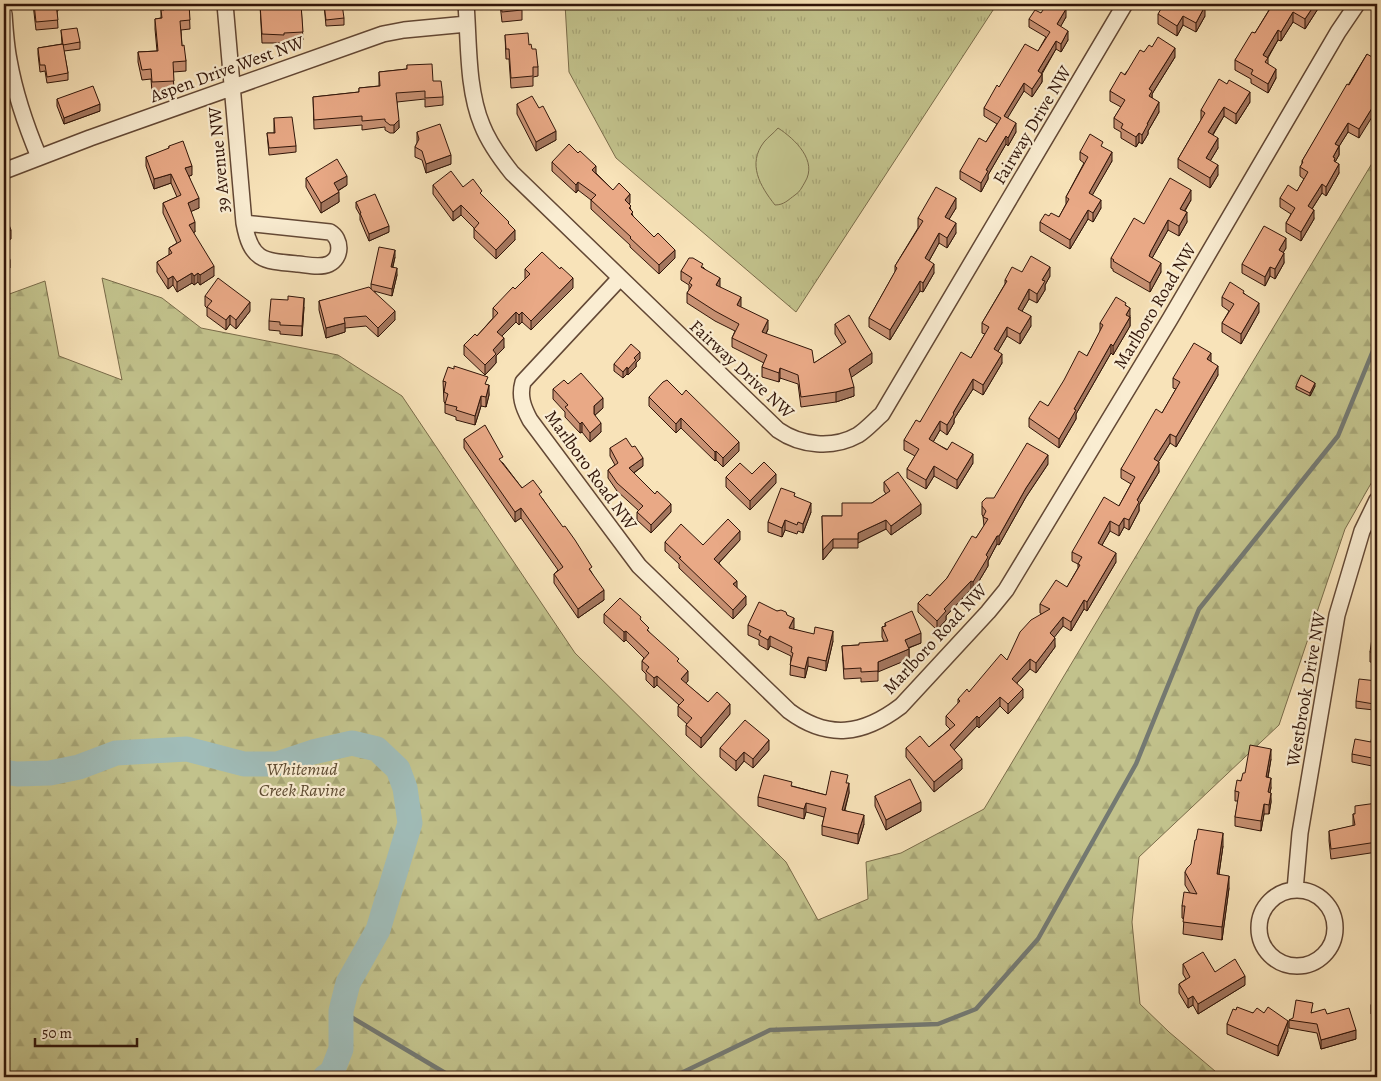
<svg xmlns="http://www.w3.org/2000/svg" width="1381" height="1081" font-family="Alegreya,serif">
<defs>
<pattern id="grass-tufts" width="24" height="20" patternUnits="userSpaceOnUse" patternTransform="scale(1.25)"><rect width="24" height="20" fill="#c2c28c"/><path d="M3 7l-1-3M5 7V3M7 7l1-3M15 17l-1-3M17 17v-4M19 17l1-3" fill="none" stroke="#a7a677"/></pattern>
<pattern id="forest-firs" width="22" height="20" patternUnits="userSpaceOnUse" patternTransform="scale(1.25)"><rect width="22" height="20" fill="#c2c28c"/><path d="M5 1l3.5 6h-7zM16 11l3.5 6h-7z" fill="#a7a677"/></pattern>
</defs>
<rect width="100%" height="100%" fill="#f8e3b9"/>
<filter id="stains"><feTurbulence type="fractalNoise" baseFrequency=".004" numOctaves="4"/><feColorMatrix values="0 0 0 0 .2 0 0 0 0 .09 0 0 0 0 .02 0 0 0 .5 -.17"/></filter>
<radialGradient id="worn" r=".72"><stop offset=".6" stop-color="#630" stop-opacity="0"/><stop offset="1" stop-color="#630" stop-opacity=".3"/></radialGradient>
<path fill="url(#grass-tufts)" stroke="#7a6c4a" d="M565 4H997L796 312 616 158 569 72Z"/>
<path fill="url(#forest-firs)" stroke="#7a6c4a" d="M1377 155V473L1345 529 1279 725 1139 857 1132 922 1140 1004 1169 1032 1222 1077H4V296L45 281 59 356 122 380 102 278 162 298 201 328 338 355 402 396 575 653 786 862 818 920 868 899 866 862 901 853 984 809Z"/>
<path fill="#c2c28c" stroke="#7a6c4a" d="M778 128C795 139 818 161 805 182 802 187 800 192 795 195 788 200 784 205 775 205 760 186 747 164 764 142 768 137 774 133 778 128Z"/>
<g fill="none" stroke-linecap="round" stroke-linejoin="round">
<path stroke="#747972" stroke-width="4.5" d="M341 1011 452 1077
M673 1077 770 1030 938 1024 976 1009 1038 939 1136 764 1199 609 1338 436 1377 341"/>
<path stroke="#a0bcb8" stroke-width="25" d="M4 772 17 774 50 773 79 767 116 753 187 749 244 764H277L313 752 352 743 377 749 398 769 405 788 410 823 378 930 348 983 341 1011V1049L332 1072 325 1077"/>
<g stroke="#634835" stroke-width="18">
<path id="street" d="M225 4 244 223 330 232C342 239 342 258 329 264 320 268 308 265 298 264 263 261 251 261 244 223
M466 4C469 42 467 89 482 125 489 143 500 158 512 173L778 430C801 446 833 449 858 435 867 429 874 421 882 414L1125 4
M4 14C5 29 6 45 9 60 15 94 26 126 39 157
M4 171 90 138 383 34 404 30 467 24
M620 278 523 382C519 396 523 407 530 420L639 566 789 711C828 740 863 735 901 706L988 612 1006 590 1170 319 1338 32 1357 4
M1259 928a38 38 0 1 1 76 0a38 38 0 1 1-76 0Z
M1295 890 1300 833 1337 615 1362 531 1377 500"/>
</g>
<use href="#street" stroke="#faedd2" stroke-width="15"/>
</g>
<path fill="#c89173" stroke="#311509" d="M33 4H58V11H57L58 28 36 30Z
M163 4H189L190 29 181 30 182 46 186 61V71L173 72 174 90 152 92 151 79 142 80 138 62V52L157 51 155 29V19L161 18V10H163Z
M258 4H301L303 40 284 41V43H262L260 5H258Z
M324 4 344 18V25L326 26Z
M500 4H522V20L502 22Z
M1085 4H1092L1090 7Z
M1262 4H1321L1305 29 1293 22 1281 41 1278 40 1268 58V64L1276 78 1268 93 1251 83V79L1235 70V60L1255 33 1269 10 1262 5Z
M1041 13 1066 17 1060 27 1068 40 1061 52 1056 49 1042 74V82L1032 97 1024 91 1007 118 1016 132 1008 146 1006 144 988 175V179L981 192 960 179V171L986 142 997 124 984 116V108L999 87 1038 51 1046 37 1029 27V19Z
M1158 14 1205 16 1196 32 1183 25 1177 36 1158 24Z
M61 30 80 42V49L64 51 68 73V80L47 83 45 71 40 72 38 54V48L62 44Z
M505 35 529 45 538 67V76L533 77V86L511 88 509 59H506Z
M1152 47 1175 57 1152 94V98L1159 112 1148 131V134L1142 144 1139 142 1136 147 1121 138V132L1114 128V118L1121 107 1110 101V91L1144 52Z
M1367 54 1359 138 1348 132 1339 146V155L1335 162 1339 173 1326 196 1322 193 1312 209 1314 219 1301 241 1286 232V223L1291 214 1280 207V198L1297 191 1304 179 1300 176V167L1302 164V161Z
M407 65 433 81 443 97V105L425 107V99L397 102 399 128 394 133H390L385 130V127L362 130V125L314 129 313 97 359 92V88L379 86V72L407 69Z
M57 99 100 111 64 124 57 106Z
M1250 102 1236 124 1224 116 1213 135 1218 148 1210 161 1218 175 1210 188 1178 168V159L1201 120V110Z
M517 104 539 108 556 140 536 151 517 114Z
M274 118 296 146V152L269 155 267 133H274Z
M417 132 451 164 426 173 422 160 415 157V147L417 143Z
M169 146 192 175 189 176 199 208 191 211 195 232H193L214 276 200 285 198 282 194 285 192 283 177 292 173 285 168 289 157 272V262L169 255V248L177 243 163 213V203L177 197 171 183 154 189 146 166V157L169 149Z
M1103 148 1112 161 1092 195 1101 208 1093 222 1088 219 1070 249 1040 231V222L1049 216 1059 217 1066 204V197L1084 163 1080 160V152Z
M552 162 596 173 613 190 630 203 629 204 633 216 675 258 659 274 630 247V245L591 209V200L578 190 576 193 552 171Z
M306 178 347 185 338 191 339 202 321 213 306 187Z
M433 185 463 187 482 196 509 224 515 240 496 259 474 238V228L461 215 453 221 433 194Z
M1191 200 1185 211 1187 222 1179 236 1168 230 1152 258 1161 272 1150 292 1113 271V269L1111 268V258L1144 224Z
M356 202 389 232 369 241 360 220V215L356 208Z
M956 208 949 219 956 233 947 248 939 243 929 261 934 273 923 292 920 291 890 340 869 327V318L895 272V266L918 228V218Z
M1286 248 1283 252 1284 263 1275 279 1270 276 1265 286 1242 273V264Z
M395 257 393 267 397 275 392 296 374 291 395 320 378 337 366 326 345 328V332L326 338 319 310V301L371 289V284Z
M703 267 720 287 741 307 768 329 766 334 814 363 842 345 835 334V324L872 363 851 377 854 396 836 402 801 407 798 384 780 378 779 382 762 377V367L764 363 732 347V338L735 331 715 321 687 303V293L689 290V285L681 280V271Z
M525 269 573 288 531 330 522 322 519 325 516 322 502 336 504 348 496 356V363L485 375 464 355V345L477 336 493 318V308L515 289 525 279Z
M1022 272 1050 276 1045 285V290L1037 303 1029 299 1022 311 1031 326 1020 344 1007 336 998 351 1002 363 983 395 973 389 954 419V423L947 435 940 430 933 442 973 463 957 489 934 476 926 489 907 478V469L915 456 904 450V440L920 422 971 358 985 334 982 333V323L1005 284V280Z
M1244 293 1259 312 1241 344 1222 332V323L1229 311 1222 306V297Z
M205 296 250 311 236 329 230 324 226 330 207 316V308L205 306Z
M288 300 304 307 302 336 280 334V331L269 330V321Z
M1126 305 1130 316V326L1113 355 1111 353 1076 414V419L1059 448 1029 427V418L1048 406 1087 356 1100 332V323Z
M640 359 636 363V367L628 375 627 374 623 378 614 371V364Z
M1211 361 1218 375 1176 447 1170 443 1158 462 1159 472 1139 505V511L1129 530 1124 527 1119 536 1110 531 1102 545 1116 562 1087 611 1084 609 1071 631 1063 626 1054 637 1055 647 1036 673 1030 669 1017 683 1023 698 1008 714 1000 706 979 728 977 726 954 750 962 769 934 792 906 757V748L929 747 950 729 946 725V716L958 704V699L969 692 1007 660 1042 614 1040 613V604L1067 587 1078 568V564L1072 561V552L1119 506 1131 484 1121 478V469L1162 413 1176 389 1173 388V378Z
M443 381 488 385 489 395 486 407 481 406 475 425 456 420V417L445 413V403L444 402Z
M568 384 603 408 595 415 601 432 590 442 582 432 580 433 565 417V412L553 399V389Z
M1296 386H1315L1310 396 1296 389Z
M649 397 739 451 723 467 716 460 715 461 681 428 676 433 649 406Z
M464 439 503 463 522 488 542 498 592 573 604 600 578 618 554 583V574L558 570 521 518 515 522 464 448Z
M610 448 643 466 634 473 671 512 651 533 637 520V512L639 511 617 491 608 478V470L615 465 610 456Z
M1048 464 1026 497 999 545 997 544 988 561V566L973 591 971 589 946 616V620L937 630 918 612V603L930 596 947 578 976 538 984 526 983 516 982 515V506Z
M752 474 776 483 750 510 726 487V477Z
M884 482 921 514 891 535 886 529 858 543V548H833L823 560 822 516H842L872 503 886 494 884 491Z
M795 496 811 512 803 533 798 531 797 534 785 530 782 537 768 532V522Z
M740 540 719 563 737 588 746 605 733 619 679 568V564L665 551V542L703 545Z
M777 611 787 615 794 628 793 629 833 641 826 671 808 666 805 678 790 675 791 656 770 646 768 650 759 645V640L748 635V625Z
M604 614 641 620 649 632 679 664 688 681 685 683 708 702 730 714 701 748 686 735V725L687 724 678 716V706L679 705 657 685 654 688 646 680V674L642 670V661L644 658 626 640 624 642 604 623Z
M885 623 921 643 909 648V659L878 671V681L861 682V678L844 679 842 646 859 645 884 641 882 637V627L885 626Z
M1377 639V663L1370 662V652Z
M1377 688 1374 710 1356 708V701Z
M1377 705V767L1352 762V754L1371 742Z
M720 748 769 750 753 768 744 761 736 771 720 757Z
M1271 759 1268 778 1271 788 1270 792 1271 802 1269 814H1264L1261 831 1235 826V817L1238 801H1235V791L1245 773Z
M848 783 849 793 845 810 864 824 858 844 822 835V826L824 817 806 812 804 819 758 806V797L792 786 826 795Z
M875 796 921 811 886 830 875 806Z
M1377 803V852L1331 859 1329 841V831L1353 826V814H1355Z
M1223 846 1219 874 1229 888 1222 940 1183 934 1184 919 1182 918V906L1190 893 1185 885V872Z
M1183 964 1215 972 1245 985 1198 1014 1193 1005 1188 1008 1179 993V984L1186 979 1183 974Z
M1377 987V1020L1371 1014V1005L1375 999V990Z
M1236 1010 1253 1013H1264L1288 1031 1278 1056 1227 1034V1024Z
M1312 1013 1327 1014 1356 1039 1321 1049 1317 1033 1289 1028V1020Z"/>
<path fill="#a3765e" stroke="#311509" d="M1315 4H1321L1305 29V19Z
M1205 6V16L1196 32V23Z
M1066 9V17L1057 33V24Z
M1293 12V22L1281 41V32Z
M1183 16V25L1177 36V26Z
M1278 30V40L1263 65V55Z
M1068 31V40L1061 52V44Z
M1056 41V49L1038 79V71Z
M1175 48V57L1152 94V101L1149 106V89Z
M1276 69V78L1268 93V84Z
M1042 74V82L1032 97V89Z
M1024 83V91L1004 124V116Z
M1250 92V102L1236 124V114Z
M1377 100V109L1359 138V129Z
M1159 102V112L1148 131V134L1142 144V135L1147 124Z
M100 104V111L64 124V118Z
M1224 107V116L1208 142V132Z
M399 120V128L394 133V125Z
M1016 123V132L1008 146V138Z
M1348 123V132L1335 153V144Z
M556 131V140L536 151V142Z
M1139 133V142L1136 147V137Z
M1006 136V144L988 175V179L981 192V183L986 170Z
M1218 138V148L1206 168V158Z
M1339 146V155L1335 162V167L1333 157Z
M1112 152V161L1089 201V193Z
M451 155V164L426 173V164Z
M1339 164V173L1326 196V187Z
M1218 165V175L1210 188V178Z
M192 166V175L185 178V168Z
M596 166V175L592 170Z
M171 174V183L154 189V179Z
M347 176V185L334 193V183Z
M578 182V190L576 193V185Z
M1322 184V193L1308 215V206Z
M1191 190V200L1180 218V209Z
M339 192V202L321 213V203Z
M630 194V203L625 209V200Z
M199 198V208L188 213V203Z
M956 198V208L945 226V217Z
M1101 200V208L1093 222V213Z
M461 205V215L453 221V212Z
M1088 210V219L1070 249V240Z
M1314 210V219L1301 241V232Z
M1187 212V222L1179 236V226Z
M1168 220V230L1151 260 1149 256 1151 251Z
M195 222V232L189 234V225Z
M956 223V233L947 248V238Z
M389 226V232L369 241V234Z
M11 230V239L4 242V233Z
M515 230V240L496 259V250Z
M939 233V243L925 268V258Z
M1286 238V248L1279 260V250Z
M395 250V257L391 273V267Z
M675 250V258L659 274V265Z
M1284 253V263L1275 279V269Z
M10 260V268L4 271V262Z
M1161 263V272L1150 292V283Z
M934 264V273L923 292V283Z
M214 266V276L200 285V275Z
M1050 267V276L1045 285V290L1037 303V294L1042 280Z
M1270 267V276L1265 286V277Z
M397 268V275L392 296V289Z
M192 273V283L177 292V282Z
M198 273V282L194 285V276Z
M173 276V285L168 289V279Z
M573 278V288L531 330V321Z
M720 278V288L716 285Z
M920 281V291L890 340V330Z
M1029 289V299L1018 318V309Z
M741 297V306L737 314V305Z
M304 298V307L302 336V326Z
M250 302V311L236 329V320Z
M1259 303V312L1241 344V334Z
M1130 308V316L1126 323V315Z
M395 311V320L378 337V328Z
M516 312V322L497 341V332Z
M522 312V322L519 325V315Z
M230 315V324L226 330V320Z
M1031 316V326L1020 344V334Z
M1130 317V326L1113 355V346Z
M768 320V329L762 342V332Z
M345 323V332L326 338V328Z
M1007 327V336L994 358V349Z
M504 338V348L496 356V363L485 375V365L493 350Z
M1111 344V353L1076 414V419L1059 448V439L1074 409Z
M640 352V359L636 363V367L628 375V369L634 358Z
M872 353V363L849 379V369Z
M1211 353V362L1207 359Z
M1002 354V363L983 395V385Z
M1218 366V375L1176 447V437Z
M627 367V374L623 378V372Z
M780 368V378L779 382V373Z
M973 379V389L954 419V423L947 435V425L953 413Z
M1315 383V386L1310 396V393Z
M489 385V395L486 407V397Z
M854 387V396L836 402V392Z
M481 396V406L475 425V416Z
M603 398V408L594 416V424V406Z
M681 418V428L676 433V424Z
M940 421V430L929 449V439Z
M582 422V432L580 433V424Z
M601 423V432L590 442V433Z
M1170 434V443L1154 469V459Z
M739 442V451L723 467V458Z
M716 451V460L715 461V452Z
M973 454V463L957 489V480Z
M1048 455V464L1026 497 999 545V536L1026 488Z
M643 458V466L629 476V468Z
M1159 462V472L1139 505V511L1129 530V520L1137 500Z
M934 466V476L926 489V480Z
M776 474V483L750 510V501Z
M811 503V512L803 533V524Z
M671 504V512L651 533V525Z
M921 504V514L891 535V526Z
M521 508V518L515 522V512Z
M1124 518V527L1119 536V526Z
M785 520V530L782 537V528Z
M886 520V529L858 543V533Z
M1110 521V531L1098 552V543Z
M740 531V540L714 568V559Z
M997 536V544L988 561V566L973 591V582L986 555Z
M833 539V548L823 560V550Z
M1116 553V562L1087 611V602Z
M737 581V590L733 584Z
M971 581V589L946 616V620L937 630V621L944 609Z
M604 590V600L578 618V609Z
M746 596V605L733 619V610Z
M1084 600V609L1071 631V622Z
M1063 617V626L1050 643V633Z
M794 618V628L789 638V628Z
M626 631V640L624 642V632Z
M833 631V641L826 671V661Z
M921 633V643L905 649V640Z
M770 636V646L768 650V640Z
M1055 638V647L1036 673V663Z
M909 649V659L878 672V662Z
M808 657V666L805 678V669Z
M1030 659V669L1012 688V679Z
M688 671V681L681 689V679Z
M657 676V685L654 688V678Z
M1377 681V688L1374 710V704Z
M1023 689V698L1008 714V704Z
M1000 697V706L979 728V718Z
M730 704V714L701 748V738Z
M977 716V726L950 754V745Z
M769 740V750L753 768V759Z
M1271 749V759L1266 787V777Z
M744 752V761L736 771V761Z
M962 759V769L934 792V782Z
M1271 778V788L1268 802V792Z
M849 783V793L842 819V810Z
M1271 793V802L1269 814V805Z
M921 802V811L886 830V820Z
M806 803V812L804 819V809Z
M1264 804V814L1261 831V821Z
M864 815V824L858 844V834Z
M1223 833V846L1217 887V874Z
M1229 876V888L1222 940V927Z
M1245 976V985L1198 1014V1004Z
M1193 996V1005L1188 1008V999Z
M1288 1021V1031L1278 1056V1046Z
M1356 1030V1039L1321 1049V1040Z"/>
<path fill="#e9a986" stroke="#311509" d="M34 4H56L58 20 36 22Z
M164 4H189L190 20 180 21 182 46 184 45 186 61 173 62 174 81 152 82 151 69 142 70 138 52 158 51 155 19 162 18 161 10H164Z
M260 4H301L303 32 284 33V35L262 34Z
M324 4H342L344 18 326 20Z
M501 4H522V10L502 12Z
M1047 4H1059L1066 9 1057 24 1068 31 1061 44 1056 41 1038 71 1042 74 1032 89 1024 83 1004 116 1016 123 1008 138 1006 136 986 170 988 171 981 183 960 171 979 138 986 142 1001 118 984 108 997 85 999 87 1025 44 1038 51 1050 32 1029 19 1035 10 1041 13Z
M1164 4H1202L1205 6 1196 23 1183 16 1177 26 1158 14Z
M1273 4H1315L1305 19 1293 12 1281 32 1278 30 1263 55 1268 58 1265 62 1276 69 1268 84 1251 74 1253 70 1235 60 1252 32 1255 33Z
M77 28 80 42 63 45 61 30Z
M528 33 529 45 531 44 532 49H536L538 67H533V76L511 78 509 49H506L505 35Z
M1158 37 1175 48 1149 89 1152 91 1149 96 1159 102 1147 124H1148L1142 135 1139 133 1136 137 1121 128 1123 124 1114 118 1125 100 1110 91 1121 72 1125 75 1140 50 1144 52 1149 45 1152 47Z
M63 44 68 73 47 77 45 65H40L38 48Z
M1367 54 1377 60V100L1359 129 1348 123 1335 144 1339 146 1333 157 1335 158 1334 161 1339 164 1326 187 1322 184 1308 206 1314 210 1301 232 1286 223 1295 208 1280 198 1288 185 1297 191 1308 172 1300 167 1303 162 1302 161 1347 84 1349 85Z
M432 64 433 81H441L443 97 425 98V91L396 93 399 120 394 125H390L385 121V119L362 121V116L314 120 313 97 359 92V88L380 86 379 72 407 69V65Z
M1219 79 1227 84 1229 80 1250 92 1236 114 1224 107 1208 132 1218 138 1206 158 1218 165 1210 178 1178 159 1205 113 1201 110Z
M93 86 100 104 64 118 57 99Z
M532 96 539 108 543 106 556 131 536 142 517 104Z
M292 117 296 146 269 148 267 133H275L274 118Z
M440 124 451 155 426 164 422 151 415 147 419 139 417 132Z
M1090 134 1103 142 1101 146 1112 152 1089 193 1101 200 1093 213 1088 210 1070 240 1040 222 1045 214 1049 216 1051 213 1059 217 1069 199 1066 197 1088 157 1080 152Z
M183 141 192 166 185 168 199 198 188 203 195 222 189 225 214 266 200 275 198 273 194 276 192 273 177 282 173 276 168 279 157 262 172 253 169 248 181 241 163 203 181 195 171 174 154 179 146 157 169 148V146Z
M569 144 578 153 580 151 596 166 592 170 613 190 619 183 630 194 625 200 631 206 629 208 633 212 631 214 654 237 658 233 675 250 659 265 630 238 631 237 591 200 596 195 578 182 576 185 552 162Z
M337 159 347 176 334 183 339 192 321 203 306 178Z
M451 171 463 187 473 179 482 191 480 193 509 222 508 223 515 230 496 250 474 229 479 223 461 205 453 212 433 185Z
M1170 178 1191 190 1180 209 1187 212 1179 226 1168 220 1151 251 1149 256 1161 263 1150 283 1113 261 1114 260 1111 258 1134 218 1144 224Z
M936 187 956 198 945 217 956 223 947 238 939 233 925 258 934 264 923 283 920 281 890 330 869 318 897 268 895 266 923 221 918 218Z
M375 194 389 226 369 234 360 213H361L356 202Z
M4 212 11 230 4 233Z
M1264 226 1286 238 1279 250 1284 253 1275 269 1270 267 1265 277 1242 264Z
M4 240 10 260 4 262Z
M379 247 395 250 391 267 397 268 392 289 371 284Z
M542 252 560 269 561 267 573 278 531 321 522 312 519 315 516 312 497 332 504 338 493 350 496 354 485 365 464 345 475 334 477 336 498 313 493 308 513 287 515 289 530 274 525 269Z
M1031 256 1050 267 1042 280 1045 281 1037 294 1029 289 1018 309 1031 316 1020 334 1007 327 994 349 1002 354 983 385 973 379 953 413 954 414 947 425 940 421 929 439 947 450 952 442 973 454 957 480 934 466 926 480 907 469 919 449 904 440 916 420 920 422 961 352 971 358 989 327 982 323 1007 281 1005 280 1012 267 1022 272Z
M689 258H693L703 264 701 267 720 278 716 285 741 297 737 305 768 320 762 332 812 350 814 363 846 342 835 324 849 315 872 353 849 369 854 387 836 392 801 397 798 375 780 368 779 373 762 367 767 355 732 338 739 324 715 311 687 293 692 285 689 283 692 278 681 271Z
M218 278 250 302 236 320 230 315 226 320 207 307 212 301 205 296Z
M1230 282 1244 291 1243 293 1259 303 1241 334 1222 323 1234 304 1222 297Z
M369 287 395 311 378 328 366 316 344 318 345 323 326 328 319 301Z
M288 296 304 298 302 326 280 325V322L269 321 271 299 288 300Z
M1116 297 1126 303 1125 305 1130 308 1126 315 1130 317 1113 346 1111 344 1074 409 1076 410 1059 439 1029 418 1040 401 1048 406 1064 380 1079 351 1087 356 1103 325 1100 323Z
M1194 343 1211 353 1207 359 1218 366 1176 437 1170 434 1154 459 1159 462 1137 500 1139 502 1129 520 1124 518 1119 526 1110 521 1098 543 1116 553 1087 602 1084 600 1071 622 1063 617 1050 633 1055 638 1036 663 1030 659 1012 679 1023 689 1008 704 1000 697 979 718 977 716 950 745 962 759 934 782 906 748 920 736 929 747 955 725 946 716 960 701 958 699 967 689 969 692 1001 654 1007 660 1020 632 1031 620 1050 609 1040 604 1056 580 1067 587 1080 565 1078 564 1082 557 1072 552 1104 497 1119 506 1135 477 1121 469 1156 409 1162 413 1180 382 1173 378Z
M631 344 640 352 634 358 636 360 628 369 627 367 623 372 614 364Z
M454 366 488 377 485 384 489 385 486 397 481 396 475 416 456 410 457 407 445 404 448 394 444 392 446 382 443 381 448 367 454 369Z
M581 373 603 398 594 406V414L601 423 590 433 582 422 580 424 565 407 568 405 553 389 564 380 568 384Z
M1301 375 1315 383 1310 393 1296 386Z
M667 380 682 395 686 390 739 442 723 458 716 451 715 452 681 418 676 424 649 397 663 382Z
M485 425 503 457 499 459 522 488 533 480 542 492 539 494 563 527 565 526 575 540 592 567 589 569 604 590 578 609 554 574 563 567 521 508 515 512 464 439Z
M626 438 632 447 635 446 643 458 629 468 655 494 657 491 671 504 651 525 637 512 643 506 617 483 608 470 618 463 610 448Z
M1027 443 1048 455 1026 488 999 536H997L986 555 988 557 973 582 971 581 944 609 946 611 937 621 918 603 927 594 930 596 947 578 972 536 976 538 988 519 983 517 986 511 982 506V502L986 498H994Z
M764 462 776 474 750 501 726 477 740 463 752 474Z
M898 472 921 504 891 526 886 520 858 533V539H833L823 550 822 516H842V503H872L890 491 884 482Z
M781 488 795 493 794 496 811 503 803 524 798 522 797 525 785 520 782 528 768 522Z
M728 519 740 531 714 559 737 581 733 584 746 596 733 610 679 558 681 557 665 542 681 524 703 545Z
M620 598 641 617 640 619 649 628 647 630 679 659 677 661 688 671 681 679 708 702 717 692 730 704 701 738 686 725 692 718 678 706 684 700 657 676 654 678 646 671 649 667 642 661 649 653 626 631 624 632 604 614Z
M759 602 777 611 781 610 786 612 787 615 794 618 789 628 814 634 815 627 833 631 826 661 808 657 805 669 790 665 793 653 791 652 792 647 770 636 768 640 759 635 761 631 748 625Z
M912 611 921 633 905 640 909 649 878 662V671L861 672V668L844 669 842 646 859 645V643L888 641 882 627 886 626 885 623Z
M1372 638 1377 639V653L1370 652Z
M1359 679 1377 681 1374 704 1356 701Z
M1377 705V759L1352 754 1355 739 1371 742Z
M745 720 769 740 753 759 744 752 736 761 720 748Z
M1250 745 1271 749 1266 777 1271 778 1268 792 1271 793 1269 805 1264 804 1261 821 1235 817 1239 792 1235 791 1237 780 1241 781 1243 773H1245Z
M831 771 848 775 846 783H849L842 810 864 815 858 834 822 826 826 808 806 803 804 809 758 797 764 775 792 782 791 786 826 795Z
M910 779 921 802 886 820 875 796Z
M1377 803V842L1331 849 1329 831 1355 825 1353 814H1355V806Z
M1198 829 1223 833 1217 874 1229 876 1222 927 1183 922 1185 906H1182L1184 892 1197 894 1185 872 1187 868 1191 864 1195 840H1196Z
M1203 952 1215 972 1235 959 1245 976 1198 1004 1193 996 1188 999 1179 984 1190 977 1183 964Z
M1377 997V1010L1371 1005Z
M1296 1000 1313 1003 1311 1013 1325 1009 1327 1014 1349 1008 1356 1030 1321 1040 1317 1024 1289 1020 1293 1018Z
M1237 1007 1253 1013 1257 1008 1264 1013 1268 1007 1288 1021 1278 1046 1227 1024 1233 1009 1236 1010Z"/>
<g text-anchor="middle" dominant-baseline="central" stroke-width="4.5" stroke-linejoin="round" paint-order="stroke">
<g font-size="18" fill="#311509" stroke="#faedd2">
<text transform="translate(227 69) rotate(-20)">Aspen Drive West NW</text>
<text transform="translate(1032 125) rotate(-59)">Fairway Drive NW</text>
<text transform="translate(219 160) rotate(-95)">39 Avenue NW</text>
<text transform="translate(1155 306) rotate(-59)">Marlboro Road NW</text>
<text transform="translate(742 369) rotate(43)">Fairway Drive NW</text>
<text transform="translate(591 470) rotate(54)">Marlboro Road NW</text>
<text transform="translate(935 639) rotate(-47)">Marlboro Road NW</text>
<text transform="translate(1306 689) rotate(-80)">Westbrook Drive NW</text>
</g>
<g font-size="18" font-style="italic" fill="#5c4930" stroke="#faedd2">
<text x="302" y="769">Whitemud<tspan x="302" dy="21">Creek Ravine</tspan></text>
</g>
</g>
<rect width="1381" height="1081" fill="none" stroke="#f8e3b9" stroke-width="20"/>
<rect x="5" y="5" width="1371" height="1071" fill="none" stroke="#311509" stroke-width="2.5"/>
<rect x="10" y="10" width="1361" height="1061" fill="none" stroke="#311509"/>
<path d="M35 1038v8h102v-8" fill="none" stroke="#311509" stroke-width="2.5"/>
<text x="42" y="1038" font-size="15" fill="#311509" stroke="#faedd2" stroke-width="4" paint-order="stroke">50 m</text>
<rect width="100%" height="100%" filter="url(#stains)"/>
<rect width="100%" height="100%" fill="url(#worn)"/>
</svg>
